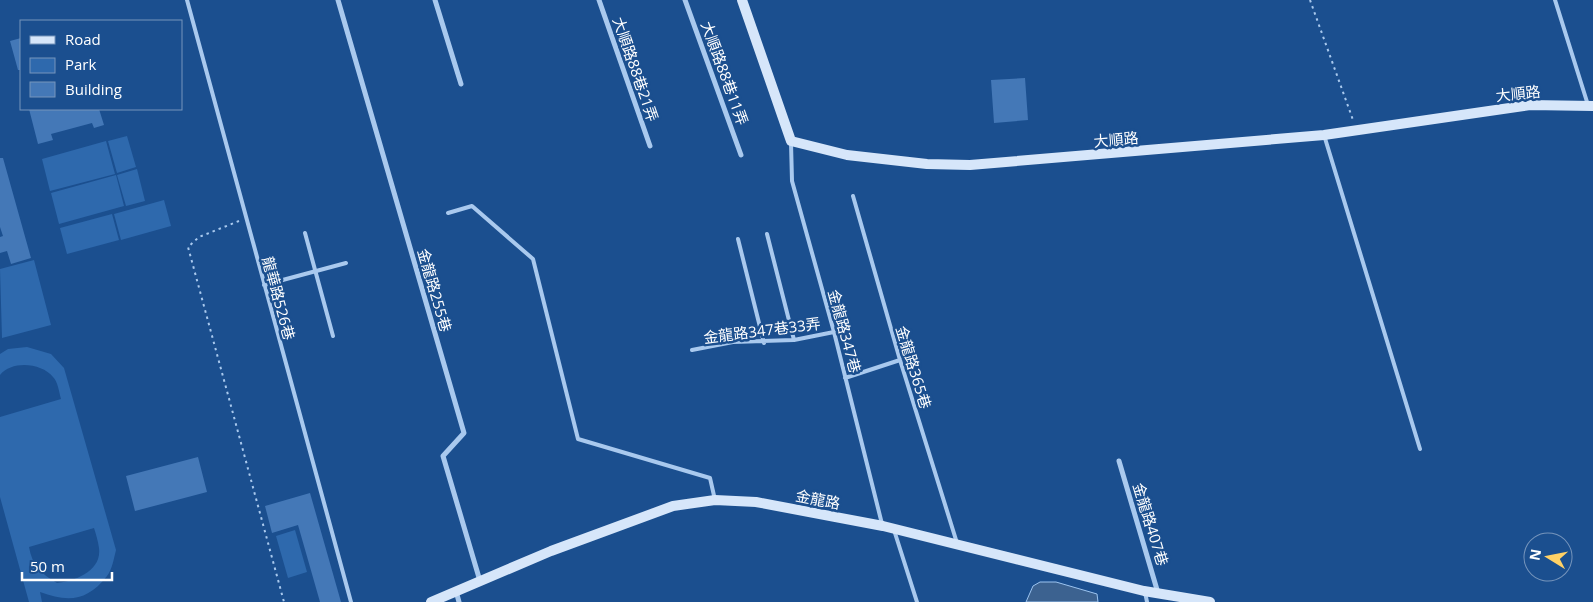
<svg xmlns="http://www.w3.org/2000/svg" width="1593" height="602" font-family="'Open Sans','Noto Sans TC',sans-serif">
<rect width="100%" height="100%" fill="#1b4f8f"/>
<path fill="#2e69ad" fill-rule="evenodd" d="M127 136 136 167 117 173 108 141Z
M106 141 115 174 50 191 42 159Z
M137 169 145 201 126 206 117 175Z
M116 175 124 206 59 224 51 193Z
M164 200 171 226 121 240 114 214Z
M112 214 119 240 67 254 60 228Z
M34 260 51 325 2 338 0 269Z
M27 347 51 354 64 368 116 550C114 558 112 570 107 576 87 602 67 602 40 592L42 602H29L0 497V417L61 399C59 392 58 382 53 377 42 363 12 360 0 375V354L8 349ZM94 528C96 534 98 541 99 548 102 571 75 581 57 583 41 574 32 565 29 547Z
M295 530 307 572 288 578 276 536Z"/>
<path fill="#3c6290" stroke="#9cc4f0" d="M1040 582H1056L1097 594 1098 602H1026L1033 586Z"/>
<path fill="#4478b7" d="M21 38V70H18L10 41Z
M1025 78 1028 120 994 123 991 80Z
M29 109H99L104 125 94 128 92 123 51 134 53 140 38 144Z
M0 158H3L31 258 11 264 7 251 0 253V237L3 236 0 227Z
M198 457 207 492 135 511 126 476Z
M310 493 341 602H320L298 525 272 533 265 506Z"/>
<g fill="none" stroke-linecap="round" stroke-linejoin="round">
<path stroke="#a9c9ee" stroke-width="2" stroke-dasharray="2.5 4" stroke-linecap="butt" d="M1310 0 1353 120
M239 221 199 237 188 247 284 602"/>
<path stroke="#a9c9ee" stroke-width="4" d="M187 0 351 602
M1555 0 1588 105
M1324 135 1420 449
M791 143 792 181 834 332 882 524
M853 196 900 360 957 543
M448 213 472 206 533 259 578 439 710 478 715 500
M305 233 333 336
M767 234 794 340
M738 239 764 343
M264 285 346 263
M692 350 733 342 794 340 834 332
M845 378 900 360
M894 530 917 602
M1145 592 1147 602"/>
<path stroke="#a9c9ee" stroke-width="5" d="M338 0 464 433 443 456 480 581
M435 0 461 84
M599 0 650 146
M685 0 741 155
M1119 461 1158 593
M456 591 459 602"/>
<path stroke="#d6e6fa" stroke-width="10" d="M742 0 791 141 847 155 927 164 970 165 1324 135 1530 105 1593 106
M431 602 551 551 673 506 715 500 756 502 883 526 1144 591 1210 602"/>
</g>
<g text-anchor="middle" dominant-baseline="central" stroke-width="5" stroke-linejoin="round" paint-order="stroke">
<g font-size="15" fill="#fff" stroke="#1b4f8f">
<text transform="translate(636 69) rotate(71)">大順路88巷21弄</text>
<text transform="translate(725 73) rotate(70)">大順路88巷11弄</text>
<text transform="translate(1518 93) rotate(-6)">大順路</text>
<text transform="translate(1116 139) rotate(-5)">大順路</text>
<text transform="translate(435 290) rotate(74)">金龍路255巷</text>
<text transform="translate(279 298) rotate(75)">龍華路526巷</text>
<text transform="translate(762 330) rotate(-7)">金龍路347巷33弄</text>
<text transform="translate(845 331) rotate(75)">金龍路347巷</text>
<text transform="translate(914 367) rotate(73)">金龍路365巷</text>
<text transform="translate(818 499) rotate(11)">金龍路</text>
<text transform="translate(1151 524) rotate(73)">金龍路407巷</text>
</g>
</g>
<rect x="20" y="20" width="162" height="90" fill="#1b4f8f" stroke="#7695bc"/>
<rect x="30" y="36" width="25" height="8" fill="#d6e6fa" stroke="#7695bc"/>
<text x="65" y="45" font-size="15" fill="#ffffff">Road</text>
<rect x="30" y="58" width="25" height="15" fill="#2e69ad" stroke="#7695bc"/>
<text x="65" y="70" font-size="15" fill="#ffffff">Park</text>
<rect x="30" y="82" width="25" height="15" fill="#4478b7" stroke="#7695bc"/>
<text x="65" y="95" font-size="15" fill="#ffffff">Building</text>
<g transform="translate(1548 557) rotate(280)"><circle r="24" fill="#1b4f8f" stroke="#7695bc"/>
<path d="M0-4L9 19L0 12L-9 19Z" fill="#ffd166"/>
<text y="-8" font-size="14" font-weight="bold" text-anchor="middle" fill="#ffffff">N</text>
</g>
<path d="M22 572v8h90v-8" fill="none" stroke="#ffffff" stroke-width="2.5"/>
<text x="30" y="572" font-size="15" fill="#ffffff" stroke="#1b4f8f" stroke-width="4" paint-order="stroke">50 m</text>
</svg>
